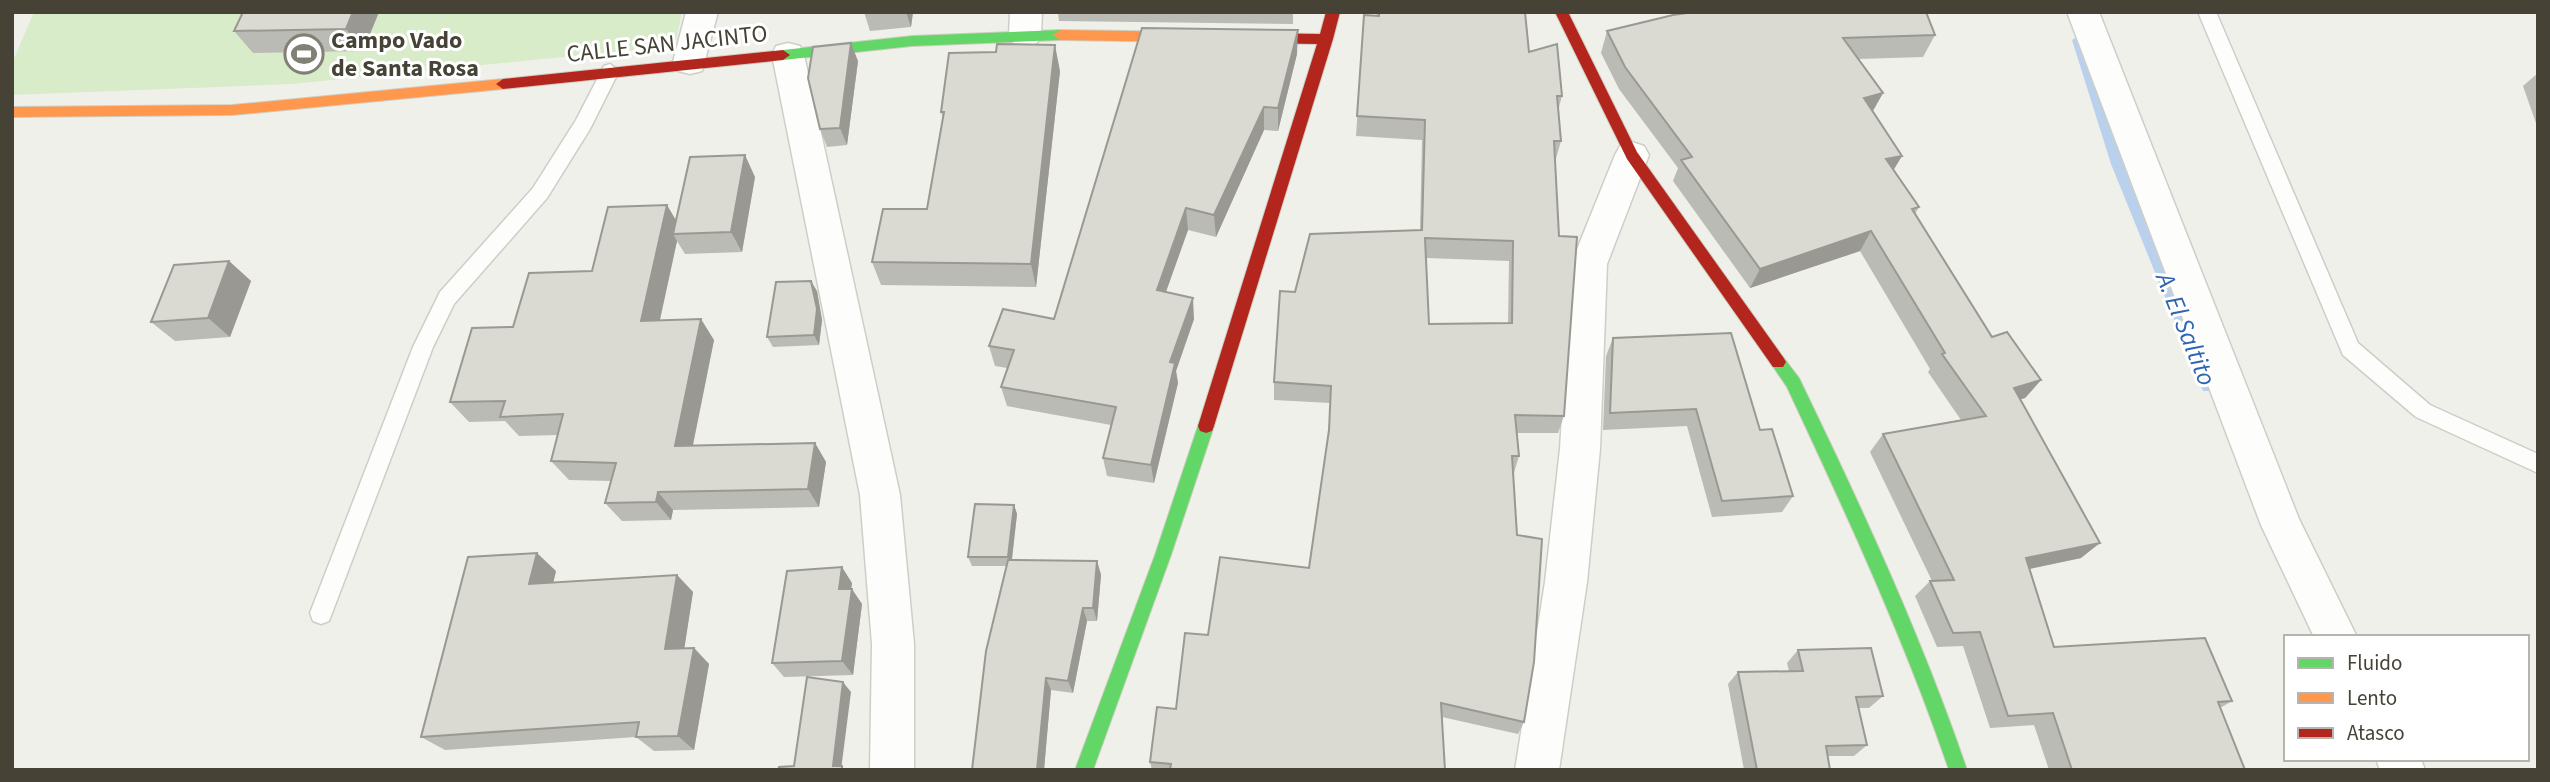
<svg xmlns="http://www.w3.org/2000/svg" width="2550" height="782" font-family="'Source Sans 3',sans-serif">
<rect width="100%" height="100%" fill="#f0f0ea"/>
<path fill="#d8ecca" d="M34 12H682L675 46 292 84 12 95V63Z"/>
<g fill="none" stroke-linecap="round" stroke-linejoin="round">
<path fill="#bad1ee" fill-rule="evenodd" d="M2079 35 2086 40 2125 164 2217 386 2215 391H2203L2201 386 2111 164 2072 40Z"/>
<g stroke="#cecec8" stroke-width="3">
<path id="lane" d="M2198 12H2216L2358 343 2430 405 2538 454V473L2416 417 2343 355Z
M610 64 619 71 590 129 547 198 454 304 433 347 329 621 321 624 313 621 310 613 413 347 440 292 533 188 576 120 604 66Z"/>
</g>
<g stroke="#cecec8" stroke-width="3">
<path id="street" d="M686 12H718L702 71 690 74 678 71 673 62Z
M1010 12H1042L1041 35 1037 43 1025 47 1013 43 1009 35Z
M2067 12H2099L2299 519 2357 637H2314L2261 525Z
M788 43 800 46 804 55 900 495 914 644V770H870L872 644 860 495 772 55 776 46Z
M1632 142 1644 146 1649 155 1607 264 1600 449 1587 582 1559 770H1515L1545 582 1560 449 1571 264 1615 155 1620 146Z
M2376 759H2421L2425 770H2380Z"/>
</g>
<g stroke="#d0cec1" stroke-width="2">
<path id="fast" d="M1060 30 1067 35 1060 40 912 46 783 60 776 55 783 50 912 36Z
M1778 355 1783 357 1799 378C1861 506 1921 635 1967 770H1949C1904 638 1846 513 1787 387L1770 362 1773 357Z
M1206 419 1212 421 1214 426 1171 555 1093 770H1075L1155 555 1198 426 1200 421Z"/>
</g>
<g stroke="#d0cec1" stroke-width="2">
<path id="slow" d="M1060 30 1190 32 1197 37 1190 42 1060 40 1053 35Z
M503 79 510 84 503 89 232 115 12 117 13 107 232 105Z"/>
</g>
<g stroke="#d0cec1" stroke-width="2">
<path id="jam" d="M1326 12H1340L1333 39 1214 426 1212 431 1206 433 1200 431 1198 426 1317 44 1246 43 1239 38 1246 33 1320 34Z
M1555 12H1568L1637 152 1783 357 1786 362 1783 367H1773L1627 159Z
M783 50 790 55 783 60 503 89 496 84 503 79Z"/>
</g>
<use href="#lane" fill="#fdfdfc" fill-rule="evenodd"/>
<use href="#street" fill="#fdfdfc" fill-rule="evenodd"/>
<use href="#fast" fill="#63d668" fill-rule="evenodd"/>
<use href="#slow" fill="#ff974d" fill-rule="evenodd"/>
<use href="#jam" fill="#b3261e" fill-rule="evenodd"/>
</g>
<path fill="#bbbbb5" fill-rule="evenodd" d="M243 12H379L363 51 253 53 234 31Z
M864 12H913L911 27 870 31Z
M1058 12H1293V24L1059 21Z
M1376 12H1525L1529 52 1562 96 1558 111 1561 141 1555 162 1564 416 1558 433H1517L1519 456 1514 473H1513L1524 722 1518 734 1442 717 1445 770H1152L1150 762 1176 709 1208 635 1309 568 1329 431 1330 403 1274 400V382L1295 292 1420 230 1422 140 1356 136 1364 15 1377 16ZM1426 258 1509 261 1508 323 1429 324Z
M1607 31 1935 35 1923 57 1858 59 1883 93 1873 111 1893 170 1919 207 1915 214 1992 337 2041 380 2025 398 2020 399 2081 558 2030 569 2054 647 2232 701 2220 708 2245 770H2049L2034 725 1990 728 1963 646 1937 647 1915 596 1930 581H1932L1870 452 1883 434 1961 420 1928 372 1930 369 1860 251 1750 288 1673 181 1678 168 1619 89 1601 53Z
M1297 54 1278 131 1264 130 1216 237 1188 230 1166 292 1194 319 1176 371 1178 383 1154 483 1107 476 1103 458 1111 425 1007 406 1001 387 1007 368 995 366 989 346 1054 319Z
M858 61 847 145 827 147 820 129Z
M1060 71 1036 287 881 285 872 262 927 209 943 118 941 112Z
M2538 73V129L2523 86Z
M755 177 742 252 685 254 677 241 660 320 714 340 693 445 815 443 826 462 819 507 673 510 671 520 622 521 605 503 611 481 569 480 551 461 558 435 519 436 505 421 469 422 450 402 513 327 592 271 676 220Z
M229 261 251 281 230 337 175 341 151 322Z
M817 291 822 320 819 345 773 347 767 337Z
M1613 338 1760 430 1793 496 1782 512 1712 517 1687 426 1603 430 1606 356Z
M1014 505 1017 514 1012 560 1097 561 1101 575 1097 621H1087L1073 693 1051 690 1044 770H972L1007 566H972L968 557Z
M556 571 553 583 677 575 693 592 684 648H694L709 664 694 750 654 751 636 737 445 750 421 737Z
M852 583 851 589 862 604 853 675 784 677 772 663Z
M1798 650 1883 696 1869 708H1859L1867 745 1854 756H1828L1830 770H1744L1728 684 1738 672 1789 671 1787 663Z"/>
<path fill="#999893" d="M353 12H379L363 51 346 29Z
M906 12H913L911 27Z
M1298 30 1297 54 1278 131V108Z
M851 43 858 61 847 145 840 128Z
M1055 45 1060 71 1036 287 1031 264Z
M1883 93 1871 114 1864 98Z
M1264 107V130L1216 237 1214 215Z
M745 155 755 177 742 252 731 232Z
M1902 156 1890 176 1886 159Z
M667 205 680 227 673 234 677 241 655 342 641 321Z
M1186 208 1188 230 1159 311 1157 290Z
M1871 231 1860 251 1750 288 1760 269Z
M229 261 251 281 230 337 208 318Z
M811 281 817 291 822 320 819 345 814 335Z
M1193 298 1194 319 1176 371 1178 383 1154 483 1151 465 1170 362Z
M701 319 714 340 689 464 675 446Z
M2041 380 2025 398 1999 406 2014 388Z
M815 443 826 462 819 507 808 489Z
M658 492 673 510 671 520 656 502Z
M1014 505 1017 514 1011 566 1008 557Z
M2100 543 2081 558 2009 573 2026 558Z
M537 553 556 571 549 601 529 584Z
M1097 561 1101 575 1097 621 1093 608Z
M842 567 852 583 849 604 839 589Z
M677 575 693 592 682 664 665 649Z
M852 589 862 604 853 675 842 661Z
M1083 608 1087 621 1073 693 1068 681Z
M694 648 709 664 694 750 678 736Z
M1046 678 1051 690 1044 770H1037Z
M843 682 851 692 841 770 833 766Z"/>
<path fill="#dad9d2" stroke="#999893" stroke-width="2" fill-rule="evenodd" d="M243 12H353L346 29 234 31Z
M1379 12H1525L1529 52 1557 44 1562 96H1557L1561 141H1554L1559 236 1577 237 1564 416 1515 415 1519 456H1512L1517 535 1542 539 1534 662 1524 722 1441 703 1445 770H1170L1171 764 1150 762 1157 707 1176 709 1185 633 1208 635 1220 557 1309 568 1329 430 1331 386 1274 382 1280 291 1295 292 1310 234 1422 230 1425 120 1357 116 1364 15 1379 16ZM1425 238 1513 241 1512 323 1429 324Z
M1694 12H1926L1935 35 1843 38 1883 93 1864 98 1902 156 1886 159 1919 207 1912 209 1992 337 2007 332 2041 380 2014 388 2100 543 2026 558 2054 647 2205 638 2232 701 2218 702 2245 770H2072L2053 713 2008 716 1980 632 1953 633 1930 581 1954 580 1883 434 1986 416 1942 354 1945 353 1871 231 1760 269 1681 160 1692 157 1625 67 1607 31 1673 15Z
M1142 28 1298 30 1278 108 1264 107 1214 215 1186 208 1157 290 1193 298 1170 362 1175 363 1151 465 1103 458 1116 407 1001 387 1014 350 989 346 1003 309 1054 319Z
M851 43 840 128 820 129 808 78 813 47Z
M997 44 1055 45 1031 264 872 262 883 209H927L944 112H941L949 53 996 52Z
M745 155 731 232 673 234 690 157Z
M667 205 641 321 701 319 675 446 815 443 808 489 658 492 656 502 605 503 616 463 551 461 563 414 500 417 505 401 450 402 472 328 513 327 529 273 592 271 608 207Z
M229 261 208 318 151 322 174 265Z
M811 281 817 309 814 335 767 337 776 282Z
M1731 333 1760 430 1772 429 1793 496 1722 501 1696 409 1610 413 1613 338Z
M975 504 1014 505 1008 557H968Z
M537 553 529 584 677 575 665 649 694 648 678 736 636 737 639 722 421 737 468 557Z
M1008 560 1097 561 1093 608H1083L1068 681 1046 678 1037 770H972L986 651Z
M842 567 839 589H852L842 661 772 663 787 571Z
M1871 648 1883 696 1856 697 1867 745 1826 746 1830 770H1757L1738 672 1803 671 1798 650Z
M807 677 843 682 833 766H842V770H778L779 767 794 766Z"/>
<defs>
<g id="stadium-ring" transform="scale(2.0125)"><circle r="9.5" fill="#fff" stroke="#828075" stroke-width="1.5"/><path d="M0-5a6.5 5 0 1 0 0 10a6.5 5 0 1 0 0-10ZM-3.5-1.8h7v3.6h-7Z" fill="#828075"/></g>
</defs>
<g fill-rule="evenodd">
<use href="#stadium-ring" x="304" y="54"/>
</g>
<g text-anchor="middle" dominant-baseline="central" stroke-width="6" stroke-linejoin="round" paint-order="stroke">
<g font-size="24" font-weight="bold" fill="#464336" stroke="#fff" text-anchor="start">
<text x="331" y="40">Campo Vado<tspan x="331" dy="28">de Santa Rosa</tspan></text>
</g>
<g font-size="24" fill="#464336" stroke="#fff">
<text transform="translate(667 44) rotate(-6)">CALLE SAN JACINTO</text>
</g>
<g font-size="26" font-style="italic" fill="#2f65b2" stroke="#fff">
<text transform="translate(2186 329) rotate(68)">A. El Saltito</text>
</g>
</g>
<rect width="2550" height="782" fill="none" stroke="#464336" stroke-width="28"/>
<rect x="2284" y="635" width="245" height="126" fill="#ffffff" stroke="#b5b4af" stroke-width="2"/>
<rect x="2298" y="658" width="35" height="10" fill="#63d668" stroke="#b5b4af" stroke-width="2"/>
<text x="2347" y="670" font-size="21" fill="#464336">Fluido</text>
<rect x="2298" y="693" width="35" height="10" fill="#ff974d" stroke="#b5b4af" stroke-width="2"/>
<text x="2347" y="705" font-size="21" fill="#464336">Lento</text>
<rect x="2298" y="728" width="35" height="10" fill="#b3261e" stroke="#b5b4af" stroke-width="2"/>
<text x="2347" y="740" font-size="21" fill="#464336">Atasco</text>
</svg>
